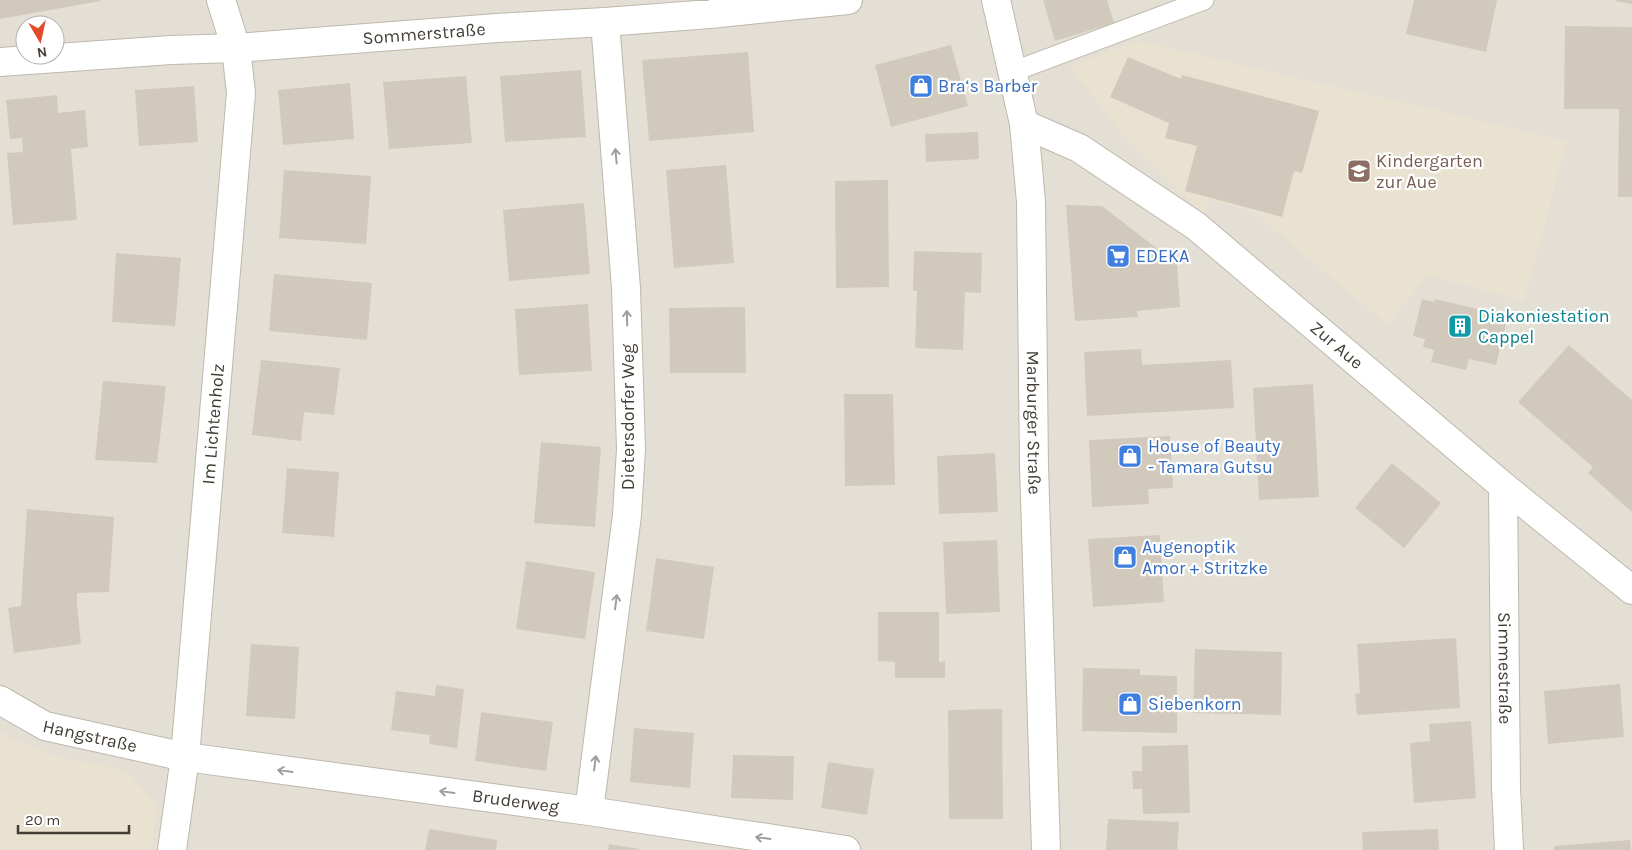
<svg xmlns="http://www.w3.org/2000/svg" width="1632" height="850" font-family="Karla,sans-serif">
<rect width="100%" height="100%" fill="#f1eee5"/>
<path fill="#e4dfd4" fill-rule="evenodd" d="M0 0H1632V850H0ZM25 25H55V55H25Z"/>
<path fill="#e9e2d0" d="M1138 41 1567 141 1524 301 1428 275 1387 324 1254 212 1211 200 1202 213 1128 141 1070 66Z
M0 732 16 741 60 757 126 771 158 806 151 850H0Z"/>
<path fill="#d1c9bc" d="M0 0H100V1L0 19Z
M1043 0H1107L1114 23 1055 41Z
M1414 0H1497L1486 52 1406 34Z
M1615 0H1632V4L1615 1Z
M1565 26 1632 27V197H1618L1619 109H1564Z
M951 45 968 106 891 127 875 65Z
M748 52 754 132 649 141 642 60Z
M1128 57 1181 79 1182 75 1319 111 1302 173 1294 171 1282 217 1185 191 1197 146 1165 138 1169 123 1110 97Z
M581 70 586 137 505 142 500 76Z
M466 76 472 143 389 149 383 82Z
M350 83 354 139 283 145 278 90Z
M194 86 198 142 139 146 135 90Z
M57 95 58 113 85 110 88 147 71 149 77 220 13 225 7 153 23 152 22 138 10 139 6 100Z
M978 132 979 159 926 162 925 134Z
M726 165 734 263 674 268 666 170Z
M284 170 371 176 366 244 279 238Z
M888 180 889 287 836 288 835 181Z
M584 203 590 274 509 281 503 210Z
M1066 205 1102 206 1177 264 1180 307 1137 311 1138 317 1075 321Z
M914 251 982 253 981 293 965 292 963 350 915 348 917 291H913Z
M116 253 181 258 175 326 112 322Z
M274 274 372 283 367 340 269 331Z
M1422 299 1434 302 1435 299 1508 316 1496 365 1469 359 1466 370 1431 362 1434 350 1423 347 1425 339 1413 336Z
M588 304 592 371 519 375 515 309Z
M745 307 746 373H670L669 308Z
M1569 345 1632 400V512L1588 473 1593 467 1518 402Z
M1141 349 1142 365 1231 360 1234 408 1087 416 1084 352Z
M261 360 340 368 334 415 304 412 301 441 252 435Z
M103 381 166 386 157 463 95 460Z
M1313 384 1319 497 1259 500 1253 388Z
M844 394H893L895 485 845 486Z
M1170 436 1173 488 1148 489 1149 504 1092 507 1089 440Z
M541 442 601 447 595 527 534 523Z
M995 453 998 512 939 514 937 456Z
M1392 463 1441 503 1404 548 1355 508Z
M287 468 339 472 334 537 282 533Z
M27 509 114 517 109 592 77 593V604L81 644 14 653 8 608 21 606Z
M1160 535 1164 602 1093 607 1088 539Z
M997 540 1000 612 946 614 943 542Z
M656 558 714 567 704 639 646 631Z
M526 561 595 572 585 639 516 629Z
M878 612H939V662L945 661V678H895V662L878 661Z
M1456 638 1460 708 1357 715 1355 694 1360 693 1357 644Z
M251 644 299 647 295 719 246 716Z
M1195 649 1282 652 1281 715 1193 713Z
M1083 668 1140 669V675L1177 676V733L1082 731Z
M1620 684 1624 737 1548 744 1544 691Z
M436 685 464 689 457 748 429 744 430 735 391 730 396 691 435 696Z
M1002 709 1003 819H949L948 710Z
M481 712 553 722 546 771 475 761Z
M1471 721 1476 798 1414 803 1410 743 1430 741 1429 724Z
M634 728 694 733 690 788 630 782Z
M1188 745 1190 813 1143 814 1142 789H1133L1132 771H1142V746Z
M733 755 794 756 793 800 731 798Z
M828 762 874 769 867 815 821 808Z
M1108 819 1179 822 1177 850H1106Z
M429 829 497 840 496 850H425Z
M1438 829 1439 850H1363L1362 832Z
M1630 840 1631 850H1554V846Z
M609 844 639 849V850H608Z"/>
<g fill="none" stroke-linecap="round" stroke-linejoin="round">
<g stroke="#beb8ac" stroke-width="21">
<path id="service" d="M1012 72 1204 0"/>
</g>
<g stroke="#beb8ac" stroke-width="30">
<g id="minor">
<path id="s1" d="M0 62 171 50 236 48 497 28 605 22 710 14 848 0"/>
<path id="s2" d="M1024 124 1079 148 1196 226 1503 486 1632 590"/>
<path id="s3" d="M1503 486 1506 787 1509 850"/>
<path id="s4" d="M0 700 45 726 185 757 589 811 846 850"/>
<path d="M589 811 627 515 631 449 626 288 605 22"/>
<path id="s5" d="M172 850 185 757 241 93 236 48 221 0"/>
</g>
</g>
<g stroke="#beb8ac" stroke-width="30">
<g id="tertiary">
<path id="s6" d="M996 0 1024 124 1031 202 1034 466 1046 850"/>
</g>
</g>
<use href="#service" stroke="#fff" stroke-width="19"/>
<use href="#minor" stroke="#fff" stroke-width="28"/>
<use href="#tertiary" stroke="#fff" stroke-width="28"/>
</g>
<defs><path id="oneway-shaft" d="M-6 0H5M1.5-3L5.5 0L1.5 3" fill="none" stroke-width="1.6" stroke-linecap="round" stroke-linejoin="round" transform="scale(1.25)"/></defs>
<g stroke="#a19e9a">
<use href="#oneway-shaft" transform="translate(616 156) rotate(-95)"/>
<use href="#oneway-shaft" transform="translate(627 318) rotate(-92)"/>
<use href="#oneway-shaft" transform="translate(616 602) rotate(-83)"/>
<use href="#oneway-shaft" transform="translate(595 763) rotate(-83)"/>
<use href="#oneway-shaft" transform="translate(285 771) rotate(-172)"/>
<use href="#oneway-shaft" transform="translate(447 792) rotate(-172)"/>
<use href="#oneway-shaft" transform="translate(763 838) rotate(-172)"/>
</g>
<defs>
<g id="shop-square" transform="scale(1.25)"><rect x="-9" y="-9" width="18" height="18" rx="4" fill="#3f7fe0" stroke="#fff"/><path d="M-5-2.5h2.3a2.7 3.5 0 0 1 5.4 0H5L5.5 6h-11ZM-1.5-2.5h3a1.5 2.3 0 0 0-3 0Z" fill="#fff"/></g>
<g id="school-square" transform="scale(1.25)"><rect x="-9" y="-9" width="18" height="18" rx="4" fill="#8d6e63" stroke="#fff"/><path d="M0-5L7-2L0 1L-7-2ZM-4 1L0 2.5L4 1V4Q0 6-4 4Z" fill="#fff"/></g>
<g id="supermarket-square" transform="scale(1.25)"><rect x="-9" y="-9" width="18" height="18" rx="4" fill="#3f7fe0" stroke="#fff"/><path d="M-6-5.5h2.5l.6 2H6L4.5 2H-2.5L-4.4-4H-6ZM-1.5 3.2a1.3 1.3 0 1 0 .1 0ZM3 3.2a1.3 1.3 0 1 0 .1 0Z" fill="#fff"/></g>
<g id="building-square" transform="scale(1.25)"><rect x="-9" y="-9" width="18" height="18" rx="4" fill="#0f9aa8" stroke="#fff"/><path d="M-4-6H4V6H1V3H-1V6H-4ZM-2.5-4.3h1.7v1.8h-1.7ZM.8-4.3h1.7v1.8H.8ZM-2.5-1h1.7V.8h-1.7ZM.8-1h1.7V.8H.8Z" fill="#fff"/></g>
</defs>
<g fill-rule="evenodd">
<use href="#shop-square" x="921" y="86"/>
<use href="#school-square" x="1359" y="171"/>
<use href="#supermarket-square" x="1118" y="256"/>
<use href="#building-square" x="1460" y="326"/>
<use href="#shop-square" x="1130" y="456"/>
<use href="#shop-square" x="1125" y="557"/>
<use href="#shop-square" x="1130" y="704"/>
</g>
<g text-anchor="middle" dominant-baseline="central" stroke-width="4.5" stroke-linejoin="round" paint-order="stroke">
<g font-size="18" fill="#433e35" stroke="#fff">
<text stroke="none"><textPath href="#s1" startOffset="425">Sommerstraße</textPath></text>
<text stroke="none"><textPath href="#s2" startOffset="385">Zur Aue</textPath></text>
<text transform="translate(628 417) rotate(-90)">Dietersdorfer Weg</text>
<text stroke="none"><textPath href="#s6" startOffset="426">Marburger Straße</textPath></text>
<text stroke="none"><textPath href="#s5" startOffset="428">Im Lichtenholz</textPath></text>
<text stroke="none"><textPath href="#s3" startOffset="182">Simmestraße</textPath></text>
<text stroke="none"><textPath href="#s4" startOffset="98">Hangstraße</textPath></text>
<text stroke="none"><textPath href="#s4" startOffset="529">Bruderweg</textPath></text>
</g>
<g font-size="18" fill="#366cbe" stroke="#fff" text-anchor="start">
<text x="938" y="86">Bra‘s Barber</text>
<text x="1136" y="256">EDEKA</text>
<text x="1148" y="446">House of Beauty<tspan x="1148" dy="21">- Tamara Gutsu</tspan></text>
<text x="1142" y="547">Augenoptik<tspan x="1142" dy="21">Amor + Stritzke</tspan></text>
<text x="1148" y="704">Siebenkorn</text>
</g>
<g font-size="18" fill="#785e54" stroke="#fff" text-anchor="start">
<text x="1376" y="161">Kindergarten<tspan x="1376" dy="21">zur Aue</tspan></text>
</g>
<g font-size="18" fill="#0d838f" stroke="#fff" text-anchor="start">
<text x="1478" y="316">Diakoniestation<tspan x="1478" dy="21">Cappel</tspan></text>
</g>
</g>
<g transform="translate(40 40) rotate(171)"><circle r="24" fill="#ffffff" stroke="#b4b2ae"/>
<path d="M0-4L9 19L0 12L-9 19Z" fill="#e54928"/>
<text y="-8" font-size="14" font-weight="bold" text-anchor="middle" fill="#433e35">N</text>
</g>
<path d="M18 825v8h111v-8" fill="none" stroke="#433e35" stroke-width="2.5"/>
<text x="25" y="825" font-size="15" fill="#433e35" stroke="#ffffff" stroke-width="4" paint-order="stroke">20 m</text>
</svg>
